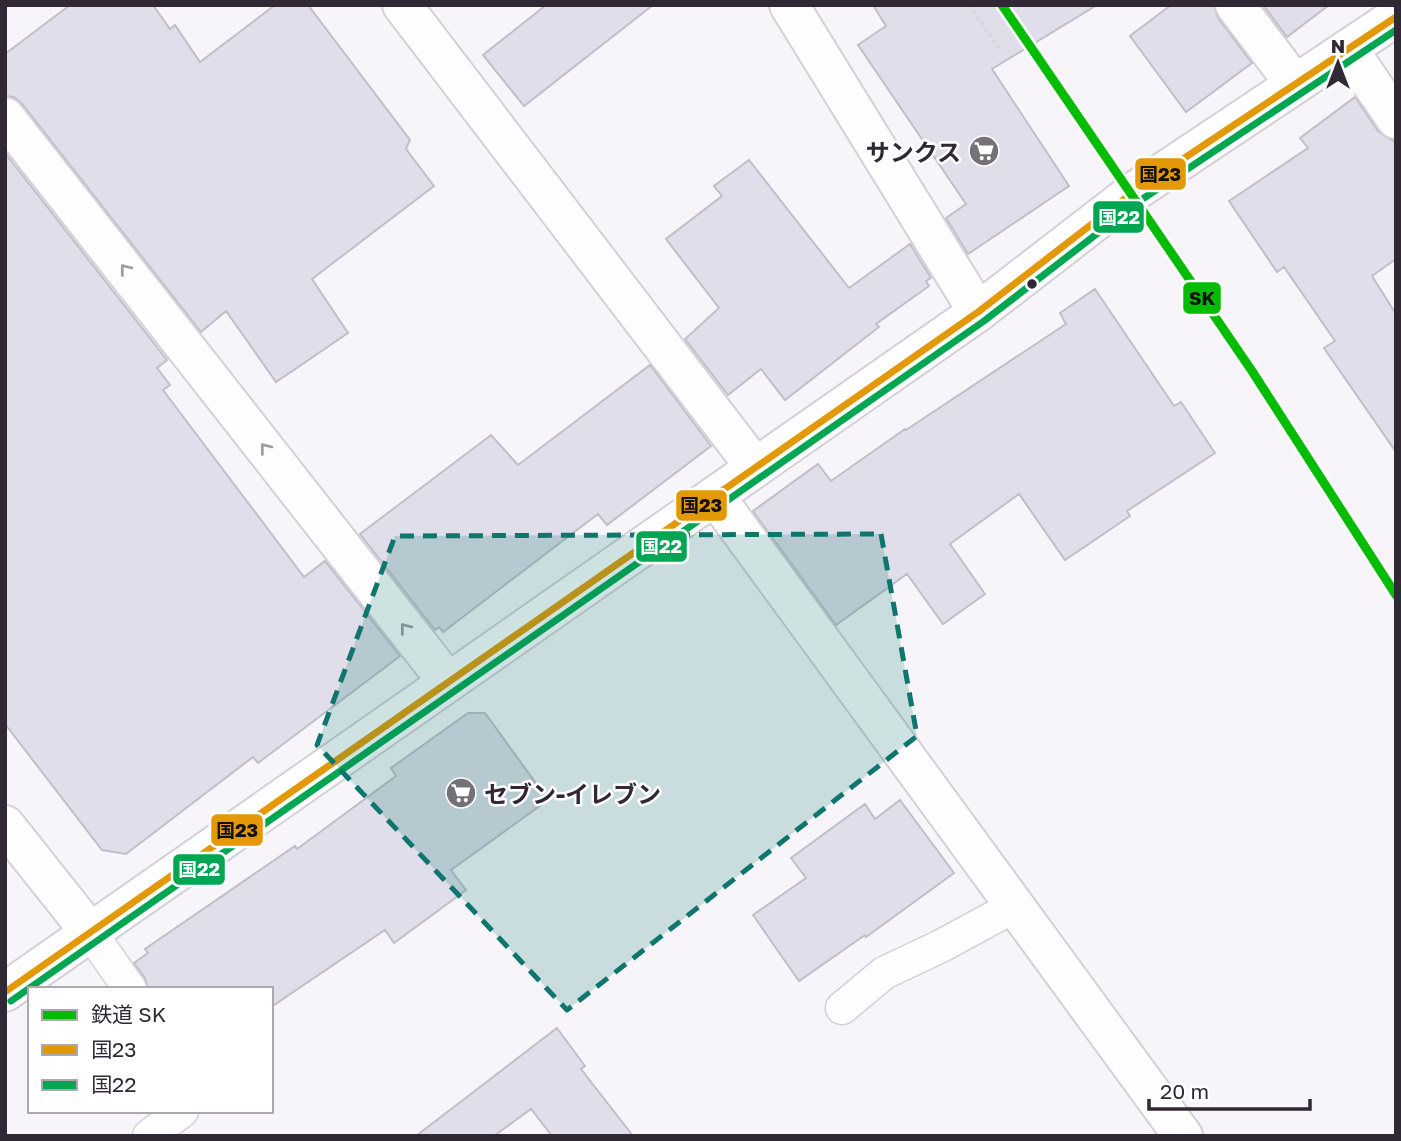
<svg xmlns="http://www.w3.org/2000/svg" width="1401" height="1141" font-family="'Golos Text','Noto Sans JP',sans-serif">
<rect width="100%" height="100%" fill="#f8f5fa"/>
<path fill="#e0deea" stroke="#c0bfc8" stroke-width="2" d="M70 5H153L170 29 175 25 200 62 275 5H308L410 140 406 149 434 186 312 279 348 333 276 382 226 311 201 332 22 104 14 97 5 96V54Z
M546 5H653L524 106 483 55Z
M873 5H1097L992 69 1069 186 968 254 946 218 966 204 858 45 886 26Z
M1171 5H1214L1218 18 1252 63 1186 112 1130 36Z
M1263 5H1329L1287 37Z
M1355 97 1378 131 1396 143V259L1372 276 1396 314V452L1324 348 1335 341 1284 267 1277 272 1229 201 1308 148 1300 138Z
M5 153 167 360 157 368 170 385 163 390 304 577 325 561 400 656 258 763 253 757 126 854 102 850 5 724Z
M749 160 849 288 910 244 931 278 926 281 929 286 876 324 879 327 785 400 761 369 728 395 685 339 719 308 666 239 722 196 714 186Z
M1095 289 1174 406 1181 402 1215 453 1127 511 1130 516 1065 560 1019 494 950 544 985 594 943 624 907 574 836 625 753 511 818 464 831 481 905 429 906 430 1066 324 1060 313Z
M650 365 711 446 607 525 598 514 443 632 439 627 435 630 360 534 491 435 518 465Z
M468 713H485L548 800 451 870 466 890 394 943 385 930 271 1007V989H148L145 978 134 963 148 953 145 949 295 846 297 849 396 776 391 768Z
M900 800 954 873 866 937 865 935 799 981 753 915 806 878 791 858 865 804 875 819Z
M557 1028 585 1066 581 1069 633 1136H552L531 1109 494 1136H416Z"/>
<g fill="none" stroke-linecap="round" stroke-linejoin="round">
<g stroke="#d5d0d8" stroke-width="35">
<path id="service" d="M90 932 130 989
M842 1008 884 973 941 946 1015 906
M149 1136 182 1111"/>
</g>
<g stroke="#d5d0d8" stroke-width="42">
<path id="minor" d="M402 5 755 467
M789 5 978 312
M1235 5 1295 84
M1348 49 1396 119
M5 117 447 681
M715 496 1183 1136"/>
</g>
<g stroke="#d5d0d8" stroke-width="42">
<path id="tertiary" d="M5 825 90 932"/>
</g>
<g stroke="#d5d0d8" stroke-width="42">
<path id="secondary" d="M5 992 978 312 1132 193 1396 17"/>
</g>
<path stroke="#d7d6d8" stroke-width="4.5" stroke-dasharray="3.5 3.5" stroke-linecap="butt" d="M969 5 1000 50
M1066 5 1067 6"/>
<use href="#service" stroke="#fefefe" stroke-width="32"/>
<use href="#minor" stroke="#fefefe" stroke-width="38"/>
<use href="#tertiary" stroke="#fefefe" stroke-width="38"/>
<use href="#secondary" stroke="#fefefe" stroke-width="38"/>
<g stroke="#fff" stroke-width="12">
<path id="bus-1" d="M5 992 978 312 1132 193 1396 17"/>
</g>
<g stroke="#fff" stroke-width="12">
<path id="bus-2" d="M11 1001 984 321 1138 202 1396 30"/>
</g>
<use href="#bus-1" stroke="#e39905" stroke-width="7"/>
<use href="#bus-2" stroke="#00a651" stroke-width="7"/>
<g stroke="#fff" stroke-width="14">
<path id="rail-1" d="M1002 5 1252 371 1396 595"/>
</g>
<use href="#rail-1" stroke="#05bc05" stroke-width="9"/>
</g>
<defs><path id="oneway-chevron" d="M-2-3.5L2.5 0L-2 3.5" fill="none" stroke-width="1.6" stroke-linecap="round" stroke-linejoin="round" transform="scale(1.75)"/></defs>
<g stroke="#a19ea3">
<use href="#oneway-chevron" transform="translate(125 269) rotate(-128)"/>
<use href="#oneway-chevron" transform="translate(265 448) rotate(-128)"/>
<use href="#oneway-chevron" transform="translate(405 628) rotate(-128)"/>
</g>
<path fill="#0f766e" fill-opacity="0.2" stroke="#0f766e" stroke-width="5" stroke-dasharray="14 9" stroke-linejoin="round" d="M881 534 917 736 567 1010 317 745 395 536Z"/>
<defs>
<g id="supermarket-disc" transform="scale(1.575)"><circle r="9.5" fill="#767079" stroke="#fff"/><path d="M-6-5.5h2.5l.6 2H6L4.5 2H-2.5L-4.4-4H-6ZM-1.5 3.2a1.3 1.3 0 1 0 .1 0ZM3 3.2a1.3 1.3 0 1 0 .1 0Z" fill="#fff"/></g>
</defs>
<g fill-rule="evenodd">
<use href="#supermarket-disc" x="984" y="151"/>
<use href="#supermarket-disc" x="461" y="793"/>
</g>
<circle fill="#302834" stroke="#fff" stroke-width="2.5" cx="1032" cy="284" r="6"/>
<g text-anchor="middle" dominant-baseline="central" stroke-width="5" stroke-linejoin="round" paint-order="stroke">
<g font-size="24" font-weight="bold" fill="#302834" stroke="#fff" text-anchor="end">
<text x="961" y="151">サンクス</text>
<text x="484" y="793" text-anchor="start">セブン-イレブン</text>
</g>
</g>
<g stroke="#fff" stroke-width="2.5">
<rect x="1134" y="157" width="53" height="34" rx="7" fill="#e39905"/>
<rect x="1092" y="200" width="53" height="34" rx="7" fill="#00a651"/>
<rect x="1182" y="281" width="40" height="34" rx="7" fill="#05bc05"/>
<rect x="675" y="489" width="53" height="33" rx="7" fill="#e39905"/>
<rect x="635" y="530" width="53" height="33" rx="7" fill="#00a651"/>
<rect x="210" y="813" width="54" height="34" rx="7" fill="#e39905"/>
<rect x="172" y="853" width="54" height="33" rx="7" fill="#00a651"/>
</g>
<g font-size="19" text-anchor="middle" font-weight="bold" fill="#fff">
<text x="1119" y="224">国22</text>
<text x="661" y="553">国22</text>
<text x="199" y="876">国22</text>
</g>
<g font-size="19" text-anchor="middle" font-weight="bold" fill="#111">
<text x="1160" y="181">国23</text>
<text x="1202" y="305">SK</text>
<text x="701" y="512">国23</text>
<text x="237" y="837">国23</text>
</g>
<rect width="1401" height="1141" fill="none" stroke="#302834" stroke-width="14"/>
<rect x="28" y="987" width="245" height="126" fill="#ffffff" stroke="#aca9ae" stroke-width="2"/>
<rect x="42" y="1010" width="35" height="10" fill="#05bc05" stroke="#aca9ae" stroke-width="2"/>
<text x="91" y="1022" font-size="21" fill="#302834">鉄道 SK</text>
<rect x="42" y="1045" width="35" height="10" fill="#e39905" stroke="#aca9ae" stroke-width="2"/>
<text x="91" y="1057" font-size="21" fill="#302834">国23</text>
<rect x="42" y="1080" width="35" height="10" fill="#00a651" stroke="#aca9ae" stroke-width="2"/>
<text x="91" y="1092" font-size="21" fill="#302834">国22</text>
<g transform="translate(1338 63)" stroke="#ffffff" stroke-width="5" paint-order="stroke">
<path d="M0-5L12 26L0 18L-12 26Z" fill="#302834"/>
<text y="-10" font-size="19" font-weight="bold" text-anchor="middle" fill="#302834">N</text>
</g>
<path d="M1149 1099v10h161v-10" fill="none" stroke="#302834" stroke-width="3.5"/>
<text x="1160" y="1099" font-size="21" fill="#302834" stroke="#ffffff" stroke-width="5" paint-order="stroke">20 m</text>
</svg>
